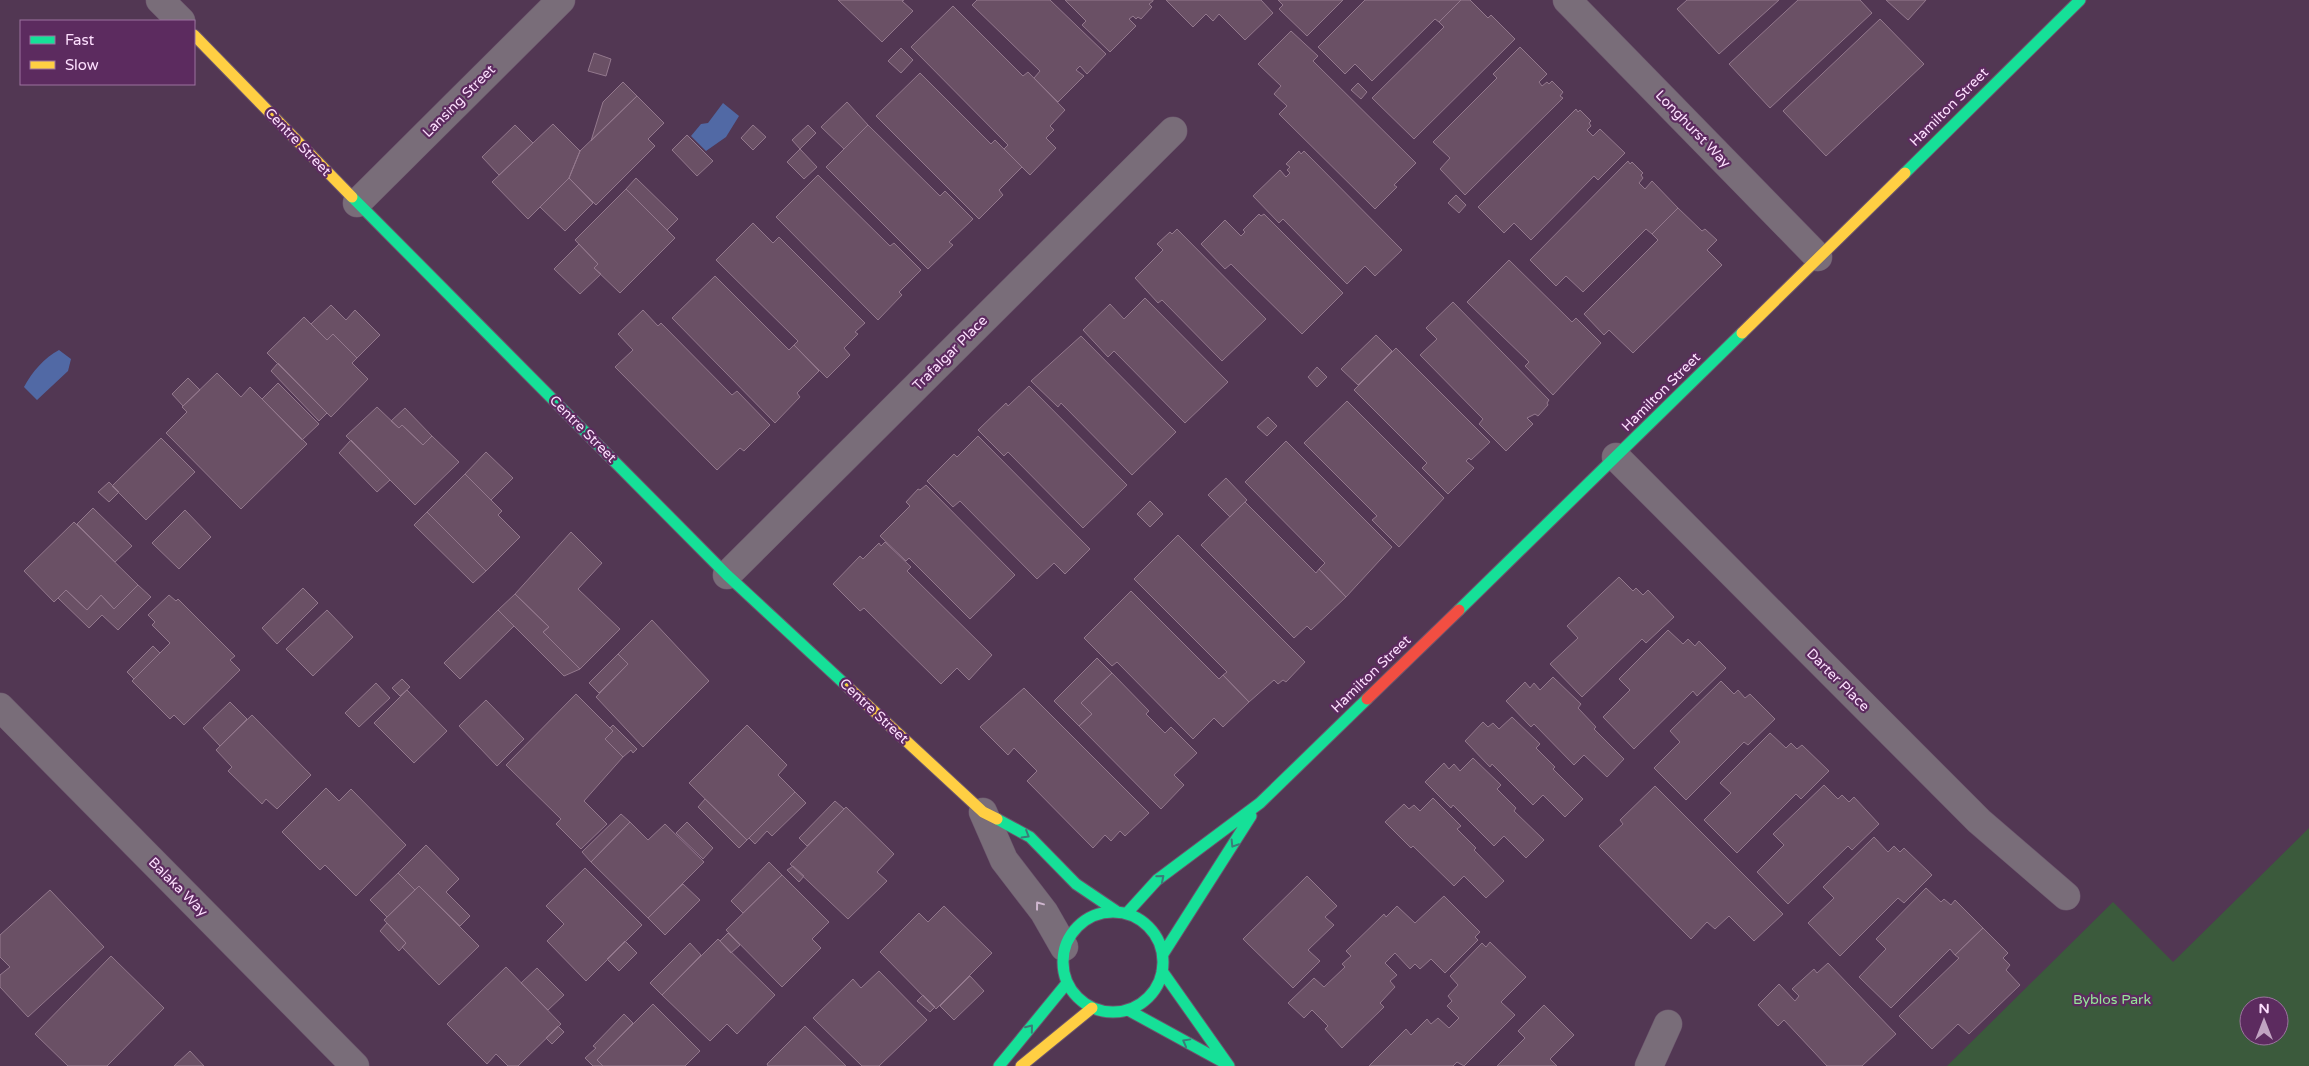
<svg xmlns="http://www.w3.org/2000/svg" width="2309" height="1066" font-family="'Varela Round',sans-serif">
<rect width="100%" height="100%" fill="#523753"/>
<path fill="#3b5a3c" fill-rule="evenodd" d="M2309 828V1066H1947L2113 902 2173 962ZM2249 1006H2279V1036H2249Z"/>
<path fill="#5169a5" d="M723 103 739 116 726 137 706 151 691 136 701 124 708 123Z
M59 350 71 359 68 371 37 400 24 387C32 372 44 358 59 350Z"/>
<path fill="#6a5065" stroke="#93788d" d="M838 0H904L902 1 913 11 882 42Z
M977 0H1050L1106 54 1087 74 1080 66 1076 70 1084 76 1058 102 1034 78 1040 71 972 5Z
M1065 0H1153V1L1149 4 1152 7 1141 19 1138 17 1136 19 1133 16 1129 19 1136 26 1110 52 1082 25 1086 21Z
M1166 0H1261L1273 13 1245 40 1219 14 1213 21 1206 14 1193 27Z
M1278 0H1343L1307 36 1279 9 1283 5Z
M1365 0H1461L1439 22 1435 19 1372 81 1355 64 1345 74 1318 47Z
M1461 0H1470L1488 18 1491 15 1515 39 1414 139 1372 98 1444 27 1439 22Z
M1687 0H1779L1719 54 1677 9Z
M1798 0H1860L1872 13 1770 108 1729 64Z
M1886 0H1926L1908 20Z
M953 6 1023 76 1028 72 1065 110 1050 126 1054 130 1046 138 1056 148 1030 175 1004 149 1008 145 911 47Z
M1880 19 1924 64 1826 156 1783 111Z
M1291 31 1318 56 1313 61 1416 163 1394 185 1397 187 1375 209 1279 114 1287 106 1274 94 1281 86 1258 64Z
M1520 47 1547 74 1539 82 1542 86 1547 82 1549 84 1552 81 1563 92 1560 96 1563 98 1465 195 1440 169 1450 158 1433 142 1497 78 1493 74Z
M901 48 913 60 901 73 888 61Z
M594 53 611 59 606 76 588 71Z
M920 73 991 144 995 140 1022 167 999 190 1003 195 979 219 876 116Z
M623 82 637 96 591 141 603 102Z
M1358 83 1367 92 1361 99 1351 90Z
M637 96 664 123 648 139 655 146 596 205 569 178 580 151Z
M847 102 868 125 844 149 821 127Z
M1576 109 1578 112 1580 110 1591 121 1589 123 1591 126 1587 130 1593 136 1600 129 1625 153 1598 180 1594 176 1531 240 1514 223 1504 233 1478 207Z
M553 124 580 151 569 178 528 219 492 182Z
M515 125 533 143 499 175 482 157Z
M753 125 766 137 753 150 741 138Z
M808 125 816 133 800 149 792 140Z
M868 125 940 196 945 191 973 219 949 242 953 245 928 269 826 167Z
M687 135 713 161 697 176 672 150Z
M800 149 817 167 804 179 787 162Z
M1299 151 1301 154 1304 151 1402 250 1375 276 1365 266 1347 284 1283 219 1279 223 1253 196 1280 170 1286 177 1290 173 1287 170 1290 167 1286 164Z
M1628 161 1630 164 1632 162 1643 173 1641 175 1643 178 1639 183 1645 189 1652 181 1678 208 1652 234 1646 229 1583 292 1566 276 1556 286 1530 260Z
M818 175 890 246 894 243 921 270 899 292 902 295 878 320 776 217Z
M569 178 593 203 565 231 540 207Z
M636 178 678 219 667 230 626 189Z
M626 189 675 238 620 293 594 268 598 264 575 240Z
M1456 195 1466 205 1459 213 1448 203Z
M1678 208 1702 231 1705 229 1717 240 1707 250 1722 265 1633 353 1609 330 1604 335 1584 314 1658 240 1652 234Z
M1259 214 1261 216 1264 214 1343 293 1302 334 1231 264 1225 269 1201 244 1225 220 1241 236 1245 232 1243 230Z
M753 223 773 243 779 237 865 323 855 332 858 334 844 348 850 355 827 378 794 345 798 341 716 260Z
M1177 229 1266 319 1222 361 1162 300 1158 303 1135 278 1163 250 1157 244 1170 232 1172 234Z
M579 244 598 264 594 268 601 274 580 294 554 269Z
M1509 260 1572 322 1576 318 1601 343 1553 395 1525 366 1529 362 1467 302Z
M715 276 789 350 794 345 819 371 797 393 800 397 775 423 672 318Z
M1145 298 1228 382 1185 423 1114 351 1108 357 1083 330 1110 304 1124 319Z
M1453 302 1549 400 1547 403 1548 405 1538 416 1535 414 1527 418 1533 424 1506 451 1479 424 1483 419 1420 355 1437 339 1426 328Z
M331 305 346 320 355 310 380 335 357 358 333 334 327 340 311 324Z
M643 310 658 326 661 323 732 395 737 391 770 425 744 451 740 448 717 470 615 367 633 350 618 334Z
M304 317 327 340 333 334 357 358 352 363 368 379 331 417 267 353Z
M1376 335 1392 351 1358 385 1341 369Z
M1081 336 1176 432 1132 475 1061 403 1058 407 1031 381Z
M1396 348 1490 442 1471 460 1469 458 1466 461 1474 468 1448 494 1422 468 1427 463 1354 390Z
M278 363 327 413 319 421 271 371Z
M1317 367 1327 377 1317 387 1308 377Z
M217 373 241 397 250 387 307 444 241 509 166 433 187 412 182 407Z
M188 378 200 390 183 406 172 394Z
M278 383 319 424 302 440 262 399Z
M1029 386 1127 485 1083 528 1008 452 1004 456 978 430 1006 403 1008 406Z
M1347 401 1444 498 1399 547 1372 520 1377 516 1304 443Z
M377 407 399 428 402 425 423 445 432 436 459 462 415 505 346 436Z
M405 408 432 436 423 445 402 425 399 428 391 421Z
M1268 417 1277 426 1267 436 1257 427Z
M978 436 1090 549 1065 574 1054 563 1037 579 960 501 953 507 927 481 954 454 957 457Z
M161 438 195 472 146 520 112 486Z
M351 440 390 480 377 492 339 453Z
M1286 441 1392 547 1346 597 1319 569 1325 563 1245 482Z
M486 452 513 478 491 500 465 474Z
M465 474 502 511 498 515 520 537 486 571 427 512Z
M1226 478 1247 500 1230 517 1208 495Z
M109 482 119 492 109 502 98 492Z
M926 485 1015 575 970 619 909 558 906 561 880 536 910 506 906 502 918 489 920 490Z
M1150 501 1163 514 1150 527 1137 514Z
M1245 502 1316 573 1319 569 1346 597 1311 630 1307 626 1294 638 1201 545Z
M93 508 132 546 115 562 77 524Z
M185 510 211 537 179 569 152 543Z
M427 512 486 571 473 583 414 525Z
M74 522 138 585 114 609 101 595 87 610 66 590 54 602 24 571Z
M571 532 602 563 578 589 620 629 580 669 543 632 549 627 515 594Z
M1178 535 1305 662 1286 682 1283 680 1278 684 1274 680 1249 702 1223 675 1227 672 1134 579Z
M885 542 911 567 907 571 992 655 969 680 957 668 941 684 864 608 860 611 833 584 860 556 863 559 879 543 881 546Z
M1619 577 1633 591 1636 588 1643 595 1648 590 1674 617 1646 643 1642 639 1582 697 1550 664 1578 638 1567 626Z
M138 585 151 597 118 630 102 615 89 628 58 598 66 590 87 610 101 595 114 609Z
M303 588 318 603 277 644 262 628Z
M1131 591 1219 679 1223 675 1249 702 1223 727 1214 718 1193 739 1117 662 1112 666 1084 638Z
M515 594 549 627 543 632 580 669 564 676 498 610Z
M169 595 176 601 178 599 235 656 230 660 240 670 184 725 174 715 170 719 132 681 170 643 152 625 155 622 148 615Z
M327 610 353 637 313 676 286 649Z
M498 610 514 626 460 679 444 663Z
M652 620 709 681 643 747 596 697 628 664 618 654Z
M1668 630 1683 644 1688 639 1695 646 1699 641 1726 668 1697 696 1693 691 1634 749 1603 717 1630 690 1619 679Z
M153 646 160 653 134 679 127 672Z
M618 654 628 664 599 693 589 683Z
M1097 658 1112 673 1081 703 1092 714 1079 726 1054 701Z
M1112 673 1149 711 1146 714 1165 733 1171 727 1197 753 1174 775 1184 785 1161 809 1079 726 1092 714 1081 703Z
M1553 677 1581 704 1578 708 1596 727 1594 729 1624 759 1607 777 1584 755 1574 765 1534 724 1531 727 1506 701 1525 682 1530 688 1534 683 1540 690Z
M402 679 410 687 400 696 392 688Z
M1721 681 1734 694 1738 690 1745 698 1750 694 1775 719 1748 745 1744 742 1686 800 1654 768 1680 742 1670 731Z
M376 683 390 698 359 727 345 713Z
M1024 688 1149 813 1125 836 1120 831 1111 841 1105 835 1093 848 1027 781 1037 771 1014 748 1008 755 980 727Z
M407 690 447 731 414 763 374 723Z
M576 694 613 731 605 739 623 757 584 801 607 824 581 849 556 824 561 819 506 765Z
M486 700 524 739 497 766 459 726Z
M230 702 247 719 220 746 203 728Z
M252 715 311 775 277 809 266 799 262 804 228 771 232 767 216 750Z
M1512 717 1540 744 1536 748 1555 767 1553 769 1583 799 1565 817 1543 795 1533 805 1492 764 1490 767 1465 741 1483 722 1488 727 1493 723 1499 729Z
M613 725 637 749 633 753 631 750 623 757 605 739 613 731 610 728Z
M747 725 787 765 778 775 795 792 747 840 689 783Z
M1770 733 1786 748 1791 743 1797 749 1802 745 1829 771 1801 799 1796 794 1737 853 1704 820 1731 793 1720 783Z
M1473 758 1501 785 1497 789 1516 808 1514 811 1544 840 1526 858 1504 836 1494 846 1453 805 1451 808 1425 782 1444 763 1449 769 1454 764 1460 771Z
M1824 785 1838 799 1842 795 1849 802 1854 797 1879 824 1852 850 1848 846 1788 904 1757 872 1784 845 1773 834Z
M1655 786 1783 914 1754 941 1729 916 1715 929 1707 922 1691 939 1599 846 1623 824 1620 820Z
M326 788 339 801 351 789 406 845 356 896 325 865 320 870 282 832Z
M795 792 806 803 772 836 767 831 755 844 749 838Z
M1433 798 1461 826 1457 829 1476 848 1474 850 1504 881 1486 898 1464 876 1454 886 1413 846 1411 848 1385 822 1404 804 1409 809 1414 805 1420 811Z
M705 799 747 840 739 848 698 807Z
M835 801 844 809 807 846 799 838Z
M846 807 894 854 877 872 887 881 848 919 790 864Z
M621 814 630 822 591 862 582 852Z
M630 822 648 840 665 824 704 862 648 918 591 862Z
M687 822 713 848 703 859 676 833Z
M1874 837 1888 852 1894 846 1900 852 1904 848 1932 875 1904 903 1898 898 1840 956 1808 923 1834 898 1823 887Z
M426 845 459 879 446 892 470 916 460 926 419 886 415 890 398 873Z
M769 862 782 875 743 913 731 901Z
M793 866 804 876 799 882 787 870Z
M585 868 642 925 586 981 547 941 564 924 546 906Z
M398 873 415 890 387 917 370 900Z
M782 875 829 922 812 939 821 948 782 987 726 930Z
M1307 876 1337 906 1325 917 1334 925 1308 950 1320 961 1293 988 1243 939Z
M683 884 700 900 665 935 648 918Z
M419 886 479 946 439 985 402 947 406 943 384 920Z
M1926 888 1941 902 1944 899 1951 905 1955 900 1983 928 1955 955 1950 949 1891 1008 1859 977 1886 949 1876 939Z
M50 890 104 947 28 1017 0 987V975L10 967 0 957V935Z
M1444 896 1480 932 1475 937 1478 940 1445 973 1431 959 1420 969 1415 964 1410 969 1395 953 1385 963 1397 975 1390 981 1395 987 1380 1003 1384 1007 1342 1048 1325 1029 1328 1026 1312 1010 1304 1018 1288 1003 1314 978 1324 987 1345 967 1342 964 1351 956 1346 951 1384 914 1386 917 1397 906 1415 923Z
M944 906 992 953 936 1009 880 952 919 913 928 922Z
M387 923 406 943 399 951 380 931Z
M1983 928 2008 953 2003 958 2010 965 2006 970 2020 985 1969 1034 1958 1024 1932 1049 1899 1016 1959 958 1955 955Z
M728 933 740 945 731 953 720 941Z
M718 939 775 995 737 1034 727 1024 710 1041 662 995Z
M625 941 637 953 619 971 607 959Z
M1490 942 1526 977 1501 1002 1515 1015 1464 1066 1457 1062 1453 1066H1369L1406 1029 1411 1035 1427 1019 1431 1024 1438 1018 1449 1028 1459 1018 1447 1006 1452 1001 1448 996 1458 985 1450 976 1482 943 1486 947Z
M690 943 701 955 662 995 650 983Z
M111 956 164 1008 107 1066H68L35 1034Z
M1828 963 1896 1034 1862 1066H1827L1784 1020 1778 1026 1758 1005 1779 984 1795 1001 1799 996 1792 989 1814 969 1817 973Z
M506 967 561 1024 518 1066H508L496 1054 487 1064 447 1024Z
M537 968 564 995 548 1010 521 983Z
M879 971 927 1020 879 1066H862L813 1018 853 979 861 988Z
M970 976 984 991 954 1020 940 1006Z
M923 995 935 1007 930 1012 917 1001Z
M653 1004 700 1051 685 1066H603L597 1060Z
M1544 1005 1574 1035 1550 1059 1557 1066H1497L1525 1038 1518 1031Z
M624 1014 633 1023 597 1060 603 1066H593L585 1058 596 1048 593 1046Z
M558 1026 564 1032 552 1044 546 1038Z
M805 1026 846 1066H768L767 1064Z
M190 1051 204 1066H174Z"/>
<g fill="none" stroke-linecap="round" stroke-linejoin="round">
<g stroke="#6b546c" stroke-width="29">
<path id="street" d="M160 0 181 21
M1567 0 1818 257
M357 203 561 0
M1616 457 1979 821 2066 896
M727 575 1173 131
M0 707 355 1066
M983 812 1004 860 1044 912 1064 947
M1649 1066 1668 1024"/>
</g>
<g stroke="#6b546c" stroke-width="13">
<path id="fast" d="M1905 173 2080 0
M352 197 727 575 849 688
M1459 610 1742 333
M997 819 1030 837 1076 884 1116 911
M1063 962a50 50 0 1 1 100 0a50 50 0 1 1-100 0Z
M1127 913 1157 880 1260 803 1367 699
M1163 954 1251 816
M1162 971 1229 1066
M1128 1010 1223 1062
M999 1066 1067 983"/>
</g>
<g stroke="#6b546c" stroke-width="13">
<path id="slow" d="M194 35 352 197
M1742 333 1905 173
M849 688 983 812 997 819
M1021 1066 1092 1008"/>
</g>
<g stroke="#6b546c" stroke-width="13">
<path id="jam" d="M1367 699 1459 610"/>
</g>
<use href="#street" stroke="#796d79" stroke-width="28"/>
<use href="#fast" stroke="#16e098" stroke-width="11"/>
<use href="#slow" stroke="#ffcf43" stroke-width="11"/>
<use href="#jam" stroke="#f24e42" stroke-width="11"/>
</g>
<defs><path id="oneway-chevron" d="M-2-3.5L2.5 0L-2 3.5" fill="none" stroke-width="1.6" stroke-linecap="round" stroke-linejoin="round" transform="scale(1.25)"/></defs>
<g stroke="#3c7c79">
<use href="#oneway-chevron" transform="translate(1026 835) rotate(31)"/>
<use href="#oneway-chevron" transform="translate(1234 844) rotate(122)"/>
<use href="#oneway-chevron" transform="translate(1161 878) rotate(-40)"/>
<use href="#oneway-chevron" transform="translate(1030 1028) rotate(-51)"/>
<use href="#oneway-chevron" transform="translate(1186 1042) rotate(-151)"/>
</g>
<use stroke="#cfb7cf" href="#oneway-chevron" transform="translate(1039 905) rotate(-127)"/>
<g text-anchor="middle" dominant-baseline="central" stroke-width="4.5" stroke-linejoin="round" paint-order="stroke">
<g font-size="14" fill="#fddffe" stroke="#5c2b5f">
<text transform="translate(459 101) rotate(-45)">Lansing Street</text>
<text transform="translate(1949 107) rotate(-45)">Hamilton Street</text>
<text transform="translate(1693 129) rotate(46)">Longhurst Way</text>
<text transform="translate(298 142) rotate(46)">Centre Street</text>
<text transform="translate(950 353) rotate(-45)">Trafalgar Place</text>
<text transform="translate(1661 392) rotate(-45)">Hamilton Street</text>
<text transform="translate(583 429) rotate(45)">Centre Street</text>
<text transform="translate(1371 674) rotate(-44)">Hamilton Street</text>
<text transform="translate(1838 680) rotate(45)">Darter Place</text>
<text transform="translate(874 711) rotate(43)">Centre Street</text>
<text transform="translate(178 887) rotate(45)">Balaka Way</text>
</g>
<g font-size="14" fill="#95e798" stroke="#5c2b5f">
<text x="2112" y="999">Byblos Park</text>
</g>
</g>
<rect x="20" y="20" width="175" height="65" fill="#5c2b5f" stroke="#9c739f"/>
<rect x="30" y="36" width="25" height="8" fill="#16e098" stroke="#9c739f"/>
<text x="65" y="45" font-size="15" fill="#fddffe">Fast</text>
<rect x="30" y="61" width="25" height="8" fill="#ffcf43" stroke="#9c739f"/>
<text x="65" y="70" font-size="15" fill="#fddffe">Slow</text>
<g transform="translate(2264 1021)"><circle r="24" fill="#5c2b5f" stroke="#9c739f"/>
<path d="M0-4L9 19L0 12L-9 19Z" fill="#c1a4c2"/>
<text y="-8" font-size="14" font-weight="bold" text-anchor="middle" fill="#fddffe">N</text>
</g>
</svg>
